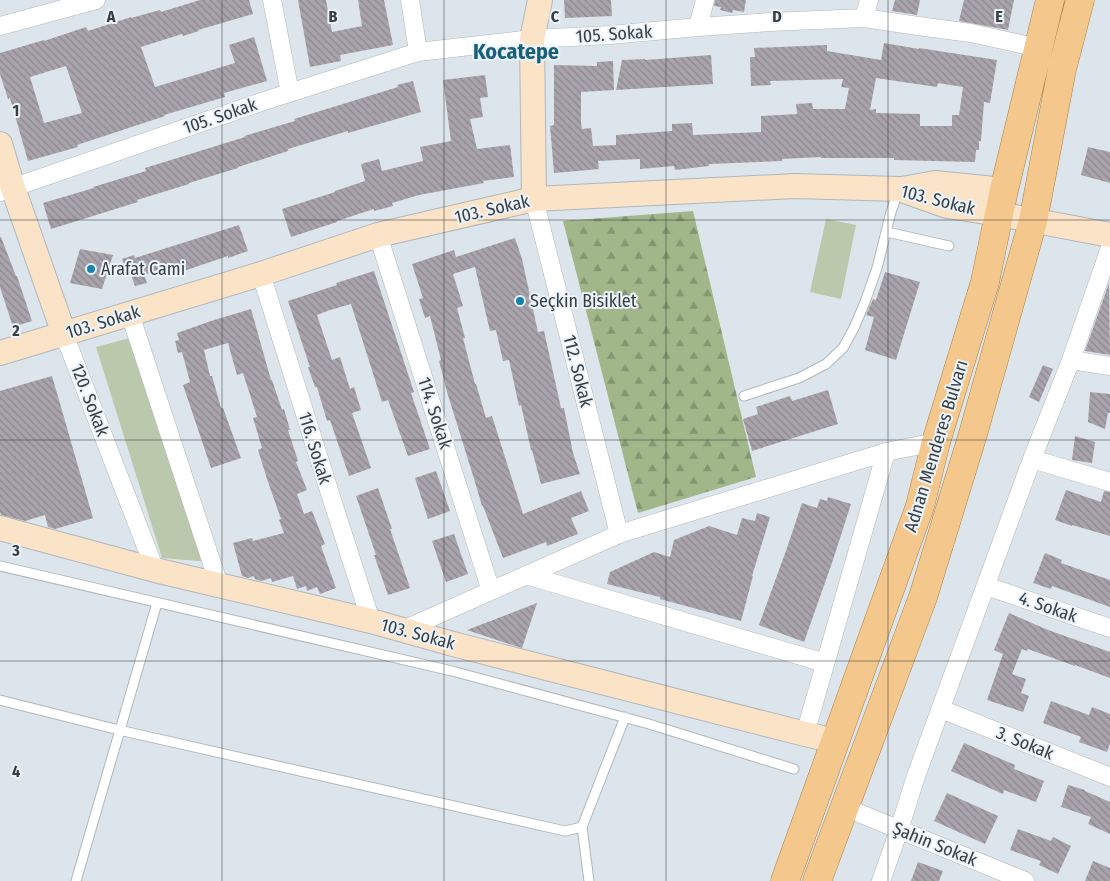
<svg xmlns="http://www.w3.org/2000/svg" width="1110" height="881" font-family="'Fira Sans Condensed',sans-serif">
<defs>
<pattern id="forest-firs" width="22" height="20" patternUnits="userSpaceOnUse" patternTransform="scale(1.25)"><rect width="22" height="20" fill="#a1b78a"/><path d="M5 1l3.5 6h-7zM16 11l3.5 6h-7z" fill="#849672"/></pattern>
<pattern id="building-back-hatch" width="6" height="6" patternUnits="userSpaceOnUse" patternTransform="scale(1.25)"><rect width="6" height="6" fill="#a9a4ab"/><path d="M-1 5l2 2M0 0l6 6M5-1l2 2" fill="none" stroke="#8b878d"/></pattern>
</defs>
<rect width="100%" height="100%" fill="#dde5ec"/>
<path fill="url(#forest-firs)" d="M693 211 756 477 638 513 563 221Z"/>
<path fill="#bac8ab" d="M826 219 856 225 841 299 810 292Z
M134 337 211 562 162 558 96 347Z"/>
<path fill="url(#building-back-hatch)" fill-rule="evenodd" d="M200 0H249L253 14 198 30 199 31 183 36 182 34 141 47 155 87 235 63 229 45 254 37 267 81 224 93 225 97 164 115 165 116 77 145 78 147 28 161 10 98 8 99 0 74V53L44 40V41L86 27 88 31 131 17V18L160 10 161 12ZM66 66 82 113 44 123 30 77Z
M298 0H326L332 32 362 26 358 0H384L393 45 340 55 341 61 310 67Z
M564 0H611L612 16 565 18Z
M715 0H746L744 12 733 10 732 13 720 10 721 7 714 6Z
M895 0H920L917 15 892 11Z
M964 0H1014L1008 30 959 21Z
M884 43 919 49V48L997 60 990 103 984 102 981 141H979V150H976L975 162 894 160V158H821V157L782 159V161L709 164V166L675 170 674 166 640 169V159L598 161 599 169 554 173 550 126 554 125V65L597 66V62L613 61 614 90 581 92V123L582 129 591 128 593 146 616 145V135L672 131V124L692 123 693 135 761 132V116L797 114 796 104 812 103 813 109H845L849 88 841 87 843 79 770 81 771 85 751 86 750 57H755L754 48 827 45V51L881 60ZM876 78 937 87 938 83 963 87 959 115H952V126H920V114L876 113V109L870 110Z
M711 55 713 84 616 90 622 60 645 59V60Z
M485 75 488 97 480 98 483 117 470 119 477 149 510 145 514 177 483 181 484 183 419 195 392 203 393 206 374 211V209L337 221V222L291 237 282 209 335 192V191L365 181 361 164 379 159 382 171 423 161 420 147 451 141 443 80Z
M413 81 421 112 348 133V131L288 149V151L238 167V168L189 183V184L137 200 138 202 51 229 43 203 94 188 93 187 146 171 145 168 245 137 244 136 295 121 294 119 398 87 397 85Z
M1088 147 1110 152V183L1081 175Z
M239 225 248 251 228 258V256L169 276 165 267 144 275 147 283 135 286 131 275 128 276 122 259 134 255 135 258Z
M0 237H1L16 276H17L32 321 13 327 0 287Z
M515 238 522 259 538 332 544 331 561 408H564L573 453 580 474 541 484 532 450H531L521 405 519 406 509 360 503 361 496 330 490 331 475 267 453 274 463 306 457 308 465 338H463L475 384H476L486 418 492 416 523 514 581 491 589 511 571 518 578 534 547 546 546 542 503 558 483 506H482L475 482 447 392 439 361 441 360 430 316 425 318 419 299 423 298 412 264 454 250 456 257Z
M80 249 113 255 102 289 70 283Z
M374 271 414 392 411 393 430 449 408 456 388 400 382 402 351 304 330 310 317 315 332 360 340 357 350 389 354 387 361 410 352 413 371 468 349 476 330 420 327 421 317 387H315L308 367H310L288 301 337 285 336 283Z
M885 272 920 282 896 360 865 350 874 317 866 315 873 299 876 300Z
M1109 282 1110 355 1085 351 1109 283Z
M251 309 271 380H272L282 410 284 409 290 430H288L298 461 296 462 307 490 297 494 304 514 312 511 325 544 321 546 336 588 320 594 317 587 307 591 306 586 297 589 293 576 272 582 271 578 261 581 255 579 254 576 248 578 242 576 233 543 252 538 253 541 284 533 279 520 281 519 267 479 258 450 262 448 253 418 257 417 243 373 237 375 228 343 204 350 210 376H212L221 408H223L241 458 211 468 183 385 190 382 182 352 178 353 175 341 179 340 177 333 211 321Z
M1043 365 1053 369 1039 402 1029 397Z
M52 376 93 518 55 529 48 527 45 515 25 521 1 515 0 512V391Z
M828 390 838 424 752 451 743 419 758 414 756 407 790 396 792 401Z
M1090 392 1110 394V413H1108L1105 429 1088 422Z
M1075 436 1095 442 1092 463 1072 460Z
M436 471 450 511 428 519 415 478Z
M378 488 392 529H390L410 588 388 595 374 555H376L356 496Z
M1066 490 1101 502 1104 491 1110 492V536L1072 525V526L1055 520Z
M828 497 851 504 832 563 804 642 759 625 787 548 802 503 817 508 820 499 827 501Z
M757 513 770 517 752 576H753L741 621 660 599V597L607 584 610 572 654 552 670 557 674 540 709 526 737 535 742 518 755 521Z
M454 534 468 574 446 582 432 541Z
M1045 553 1062 560 1061 563 1110 580V607L1052 586 1051 589 1033 583Z
M537 603 522 648 506 643 467 630Z
M1009 613 1048 630 1110 652V678L1075 665V666L1028 649 1027 651 1022 649 1012 674 1026 679 1021 693 1029 696 1023 712 987 700 1003 654 994 650Z
M1051 701 1089 715 1092 707 1110 714V744L1107 752 1079 742 1081 737 1043 723Z
M964 743 1015 765 1014 769 1044 781 1036 802 1004 790 1003 794 951 771Z
M1068 785 1085 790V791L1110 802V834L1088 824 1091 817 1061 807Z
M947 793 998 816 985 844 934 821Z
M1018 829 1051 841 1053 837 1071 846 1058 874 1039 865 1041 861 1010 850Z
M1093 861 1110 868V881H1085Z
M918 862 943 871 939 881H911Z"/>
<g fill="none" stroke-linecap="round" stroke-linejoin="round">
<g stroke="#afb7be" stroke-width="11">
<path id="lane" d="M887 232 949 246
M744 396 799 378 826 364 843 348 854 328 865 302 877 268 891 212 899 189
M0 566 452 671 649 724 794 769
M0 700 119 730 565 831 582 827 625 717
M582 827 589 881
M76 881 157 603"/>
</g>
<g stroke="#afb7be" stroke-width="19">
<path id="street" d="M272 0 290 93
M410 0 418 52
M864 18 869 0
M0 26 96 0
M698 27 705 0
M0 192 264 101 418 52 532 39 610 35 698 27 770 22 864 18 918 26 971 33 1039 48
M534 199 619 534
M378 235 491 591
M261 274 333 503 371 621
M130 314 219 585
M64 334 155 570
M1071 360 1110 366
M1032 459 1110 482
M526 575 825 663
M986 586 1110 628
M403 630 619 534 886 452 936 442
M941 709 1110 777
M805 734 886 452
M844 807 1025 881
M881 881 899 830 916 776 1032 459 1071 360 1110 248"/>
</g>
<g stroke="#afb7be" stroke-width="26">
<path id="secondary" d="M0 144 13 188 64 334
M902 189 935 183 1004 190
M534 199 532 39 540 0
M0 353 261 274 378 235 534 199 795 186 899 189 947 206 999 214 1110 235
M0 528 155 570 371 621 453 644 805 734 835 741"/>
</g>
<g stroke="#ae8041" stroke-width="29">
<path id="primary" d="M785 881 920 506 936 442 985 282 1004 190 1050 0
M817 881 923 597 973 434 1033 221 1062 69 1080 0"/>
</g>
<use href="#lane" stroke="#fff" stroke-width="9"/>
<use href="#street" stroke="#fff" stroke-width="18"/>
<use href="#secondary" stroke="#fae3c6" stroke-width="24"/>
<use href="#primary" stroke="#f4c88d" stroke-width="28"/>
</g>
<path fill="none" stroke="#3a3e40" stroke-width="1" stroke-opacity="0.55" d="M222 0V881M444 0V881M666 0V881M888 0V881M0 220H1110M0 440H1110M0 661H1110"/>
<g fill="#1783ab" stroke="#eaf3fa" stroke-width="2">
<circle cx="91" cy="269" r="5"/>
<circle cx="520" cy="301" r="5"/>
</g>
<g text-anchor="middle" dominant-baseline="central" stroke-width="4" stroke-linejoin="round" paint-order="stroke">
<g font-size="18" fill="#3a3e40" stroke="#eaf3fa">
<text transform="translate(614 34) rotate(-4)">105. Sokak</text>
<text transform="translate(220 116) rotate(-19)">105. Sokak</text>
<text transform="translate(938 200) rotate(14)">103. Sokak</text>
<text transform="translate(492 209) rotate(-13)">103. Sokak</text>
<text transform="translate(103 322) rotate(-17)">103. Sokak</text>
<text transform="translate(578 371) rotate(76)">112. Sokak</text>
<text transform="translate(90 400) rotate(69)">120. Sokak</text>
<text transform="translate(435 413) rotate(72)">114. Sokak</text>
<text transform="translate(936 446) rotate(-73)">Adnan Menderes Bulvarı</text>
<text transform="translate(315 448) rotate(73)">116. Sokak</text>
<text transform="translate(1048 607) rotate(19)">4. Sokak</text>
<text transform="translate(418 634) rotate(15)">103. Sokak</text>
<text transform="translate(1025 743) rotate(22)">3. Sokak</text>
<text transform="translate(935 844) rotate(22)">Şahin Sokak</text>
</g>
<g font-size="18" fill="#3a3e40" stroke="#eaf3fa" text-anchor="start">
<text x="101" y="269">Arafat Cami</text>
<text x="530" y="301">Seçkin Bisiklet</text>
</g>
<g font-size="22" font-weight="bold" fill="#195e7a" stroke="#eaf3fa">
<text x="516" y="51">Kocatepe</text>
</g>
</g>
<g font-size="16" text-anchor="middle" font-weight="bold" fill="#3a3e40" stroke="#eaf3fa" stroke-width="4" stroke-linejoin="round" paint-order="stroke">
<text x="111" y="22">A</text>
<text x="333" y="22">B</text>
<text x="555" y="22">C</text>
<text x="777" y="22">D</text>
<text x="999" y="22">E</text>
<text x="16" y="116">1</text>
<text x="16" y="336">2</text>
<text x="16" y="556">3</text>
<text x="16" y="777">4</text>
</g>
</svg>
